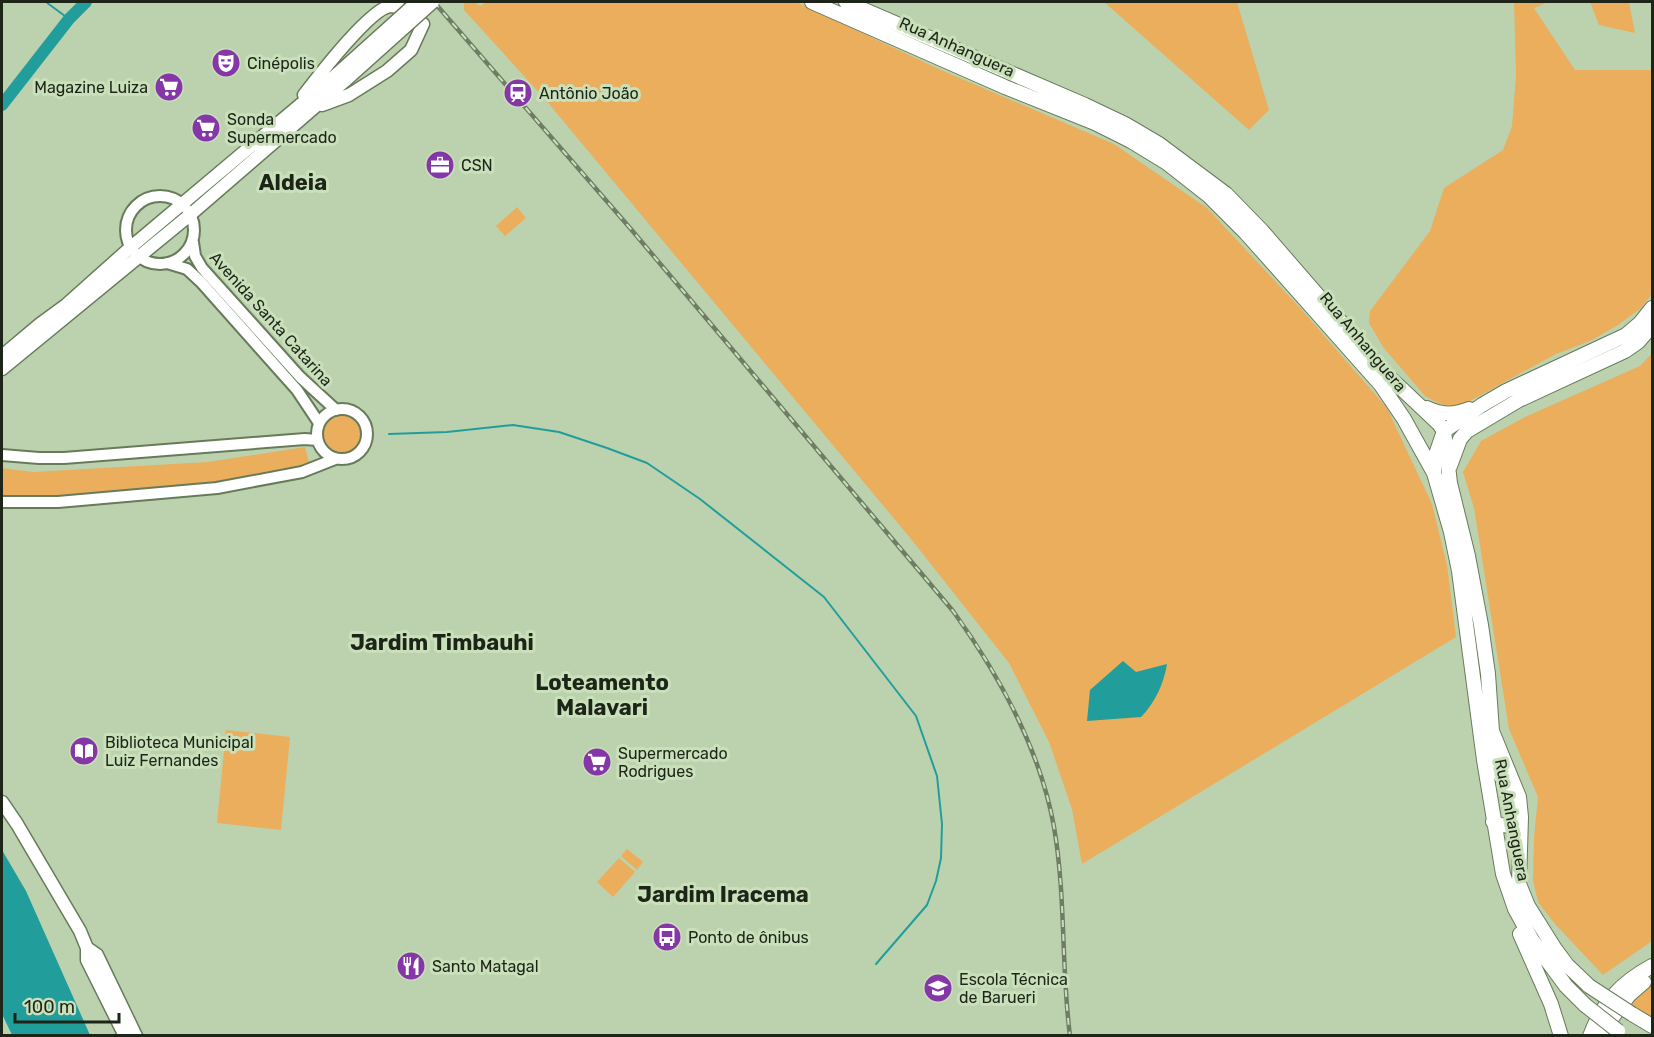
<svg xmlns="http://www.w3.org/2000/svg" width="1654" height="1037" font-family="Rubik,sans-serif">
<rect width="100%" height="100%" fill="#bcd2ae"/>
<path fill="#eaae5c" d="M464 2H474L480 6 487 2H796L941 70 1114 144 1207 208 1301 309 1387 408 1432 504 1447 565 1456 637 1082 864 1072 809 1049 742 1009 663 911 539 544 98 464 10Z
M1104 2H1237L1269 110 1249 130Z
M1514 2H1548L1534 8 1575 70H1652V294L1640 309 1618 325 1592 340 1554 355 1459 407 1440 404 1425 396 1383 347 1369 323 1370 311 1430 231 1444 188 1503 150 1512 126 1516 76Z
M1590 2H1629L1635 33 1599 25Z
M517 207 526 218 505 236 496 226Z
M1652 353V941L1603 975 1555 924 1538 902 1533 880 1534 838 1538 797 1509 729 1474 508 1463 472 1481 441 1525 417 1640 366Z
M322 435a20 20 0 1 1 40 0a20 20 0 1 1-40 0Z
M305 447 309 462 303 470 208 488 79 497H2V468L33 472 208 462Z
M226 730 290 737 281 830 217 823Z
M627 849 643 862 637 870 621 856Z
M619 858 635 872 613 897 597 882Z
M1652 979V1019L1626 1003 1645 984Z"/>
<path fill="#219e9c" d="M1123 661 1136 672 1167 664C1164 683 1155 703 1141 717L1087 721 1090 690Z
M2 850 26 891 90 1035H12L2 1014Z"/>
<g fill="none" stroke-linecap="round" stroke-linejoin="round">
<path stroke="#219e9c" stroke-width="2" d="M46 2 69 19
M389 434 447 432 513 425 559 432 607 448 647 463 700 499 824 597 916 716 937 776 942 824 941 858 936 881 927 905 876 964"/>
<path stroke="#219e9c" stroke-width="12" d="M2 105 69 19 86 2"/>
<g stroke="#677b5a" stroke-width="14">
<path id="tertiary" d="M126 230a34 34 0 1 1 68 0a34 34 0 1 1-68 0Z
M193 242 195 256 202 268 300 377 336 410
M167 263 187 269 201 282 297 390 319 423
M317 434a25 25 0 1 1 50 0a25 25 0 1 1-50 0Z
M2 455 39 458H64L305 439 317 440
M2 502H58L217 488 302 472 335 459"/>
</g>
<g stroke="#677b5a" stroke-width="15">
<path id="secondary" d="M304 95C317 78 371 7 391 6 402 6 414 18 423 24L411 50 387 71 349 95 322 105
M2 356 40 324 66 305 131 247 338 73
M2 369 191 214 346 80
M2 802 17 824 80 931 87 948V960L125 1036
M87 948 97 955 136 1036"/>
</g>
<g stroke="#677b5a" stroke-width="16">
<path id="primary" d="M812 2 1005 87 1095 123 1131 141 1167 163 1209 196 1246 233 1381 385 1404 419 1434 473 1451 532 1459 571 1484 760 1503 874 1515 909 1532 940 1566 986 1585 1005
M846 2 1085 105 1125 124 1159 144 1226 194 1262 231 1386 374 1439 424 1444 431 1450 483 1468 556 1481 625 1488 674 1492 731 1519 797 1521 817 1519 884 1528 906 1555 949 1567 965 1589 986
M1427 408C1442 415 1453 415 1469 409
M1450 466 1460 439 1467 431 1519 400 1625 351 1638 342 1652 326
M1434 473V460L1444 431 1482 405 1506 391 1626 335 1640 323 1652 308
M1485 744 1510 794
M1493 822 1500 825 1515 826 1521 817
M1520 934 1551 1004 1561 1036
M1632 1014 1652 1026
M1602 1031 1629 995 1644 982
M1590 1036C1603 1002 1621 983 1652 966"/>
</g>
<use href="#tertiary" stroke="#fff" stroke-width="10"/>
<use href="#secondary" stroke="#fff" stroke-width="12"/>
<use href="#primary" stroke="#fff" stroke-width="14"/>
<g stroke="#6e7d64" stroke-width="4.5">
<path id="rail" d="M434 2 630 228 953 611C999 675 1040 748 1054 827 1066 896 1061 967 1070 1036"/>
</g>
<use href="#rail" stroke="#c9e0bb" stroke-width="2" stroke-dasharray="7" stroke-linecap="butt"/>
<g stroke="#677b5a" stroke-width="15" stroke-linecap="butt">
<path id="secondary-bridge" d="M338 73 417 2
M346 80 433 2"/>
</g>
<g stroke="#677b5a" stroke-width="16" stroke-linecap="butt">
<path id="primary-bridge" d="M1589 986 1632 1014
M1585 1005 1618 1031"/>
</g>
<use href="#secondary-bridge" stroke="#fff" stroke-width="12"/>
<use href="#primary-bridge" stroke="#fff" stroke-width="14"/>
</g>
<defs>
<g id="theatre-disc" transform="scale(1.5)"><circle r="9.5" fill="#8537a8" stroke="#c9e0bb"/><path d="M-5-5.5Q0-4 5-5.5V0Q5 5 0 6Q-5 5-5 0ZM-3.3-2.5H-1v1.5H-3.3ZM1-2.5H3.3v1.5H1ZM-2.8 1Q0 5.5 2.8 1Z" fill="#fff"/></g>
<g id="supermarket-disc" transform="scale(1.5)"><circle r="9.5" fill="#8537a8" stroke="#c9e0bb"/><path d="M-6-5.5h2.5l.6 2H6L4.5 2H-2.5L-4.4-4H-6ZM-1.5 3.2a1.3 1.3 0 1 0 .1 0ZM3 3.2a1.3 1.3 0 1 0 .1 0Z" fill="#fff"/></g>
<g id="station-disc" transform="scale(1.5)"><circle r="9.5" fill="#8537a8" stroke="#c9e0bb"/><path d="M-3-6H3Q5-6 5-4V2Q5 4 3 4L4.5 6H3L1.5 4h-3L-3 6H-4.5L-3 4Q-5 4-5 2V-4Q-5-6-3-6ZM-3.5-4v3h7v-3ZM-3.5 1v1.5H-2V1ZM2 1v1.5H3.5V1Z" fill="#fff"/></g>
<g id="office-disc" transform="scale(1.5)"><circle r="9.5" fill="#8537a8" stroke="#c9e0bb"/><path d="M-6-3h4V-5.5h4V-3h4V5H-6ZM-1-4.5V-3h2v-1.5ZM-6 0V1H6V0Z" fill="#fff"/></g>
<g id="library-disc" transform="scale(1.5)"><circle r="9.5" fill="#8537a8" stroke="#c9e0bb"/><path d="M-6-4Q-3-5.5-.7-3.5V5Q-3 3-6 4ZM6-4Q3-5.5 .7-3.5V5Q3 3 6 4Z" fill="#fff"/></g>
<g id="bus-disc" transform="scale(1.5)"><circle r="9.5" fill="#8537a8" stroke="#c9e0bb"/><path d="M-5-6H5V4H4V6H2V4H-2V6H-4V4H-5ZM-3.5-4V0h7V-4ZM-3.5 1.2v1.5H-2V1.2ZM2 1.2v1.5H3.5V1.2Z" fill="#fff"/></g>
<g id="restaurant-disc" transform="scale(1.5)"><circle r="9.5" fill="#8537a8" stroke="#c9e0bb"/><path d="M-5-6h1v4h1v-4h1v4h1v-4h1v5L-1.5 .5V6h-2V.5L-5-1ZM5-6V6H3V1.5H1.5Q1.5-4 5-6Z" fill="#fff"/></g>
<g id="university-disc" transform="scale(1.5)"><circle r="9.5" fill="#8537a8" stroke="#c9e0bb"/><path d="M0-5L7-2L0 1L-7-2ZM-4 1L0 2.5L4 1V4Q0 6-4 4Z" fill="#fff"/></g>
</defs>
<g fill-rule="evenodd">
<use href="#theatre-disc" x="226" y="63"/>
<use href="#supermarket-disc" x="169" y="87"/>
<use href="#station-disc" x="518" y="93"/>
<use href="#supermarket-disc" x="206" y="128"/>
<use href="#office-disc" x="440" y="165"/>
<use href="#library-disc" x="84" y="751"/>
<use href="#supermarket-disc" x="597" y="762"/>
<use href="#bus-disc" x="667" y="937"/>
<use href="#restaurant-disc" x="411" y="966"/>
<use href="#university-disc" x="938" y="988"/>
</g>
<g text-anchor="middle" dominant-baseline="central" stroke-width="6" stroke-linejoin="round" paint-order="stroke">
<g font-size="16" fill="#1d2518" stroke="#c9e0bb">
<text transform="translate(957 47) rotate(24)">Rua Anhanguera</text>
<text transform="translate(271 319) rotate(48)">Avenida Santa Catarina</text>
<text transform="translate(1363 342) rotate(50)">Rua Anhanguera</text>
<text transform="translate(1512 820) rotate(79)">Rua Anhanguera</text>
</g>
<g font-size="16" fill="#1d2518" stroke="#c9e0bb" text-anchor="start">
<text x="247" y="63">Cinépolis</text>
<text x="148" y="87" text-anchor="end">Magazine Luiza</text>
<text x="539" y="93">Antônio João</text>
<text x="227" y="119">Sonda<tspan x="227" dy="18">Supermercado</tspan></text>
<text x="461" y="165">CSN</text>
<text x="105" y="742">Biblioteca Municipal<tspan x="105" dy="18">Luiz Fernandes</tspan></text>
<text x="618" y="753">Supermercado<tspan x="618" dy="18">Rodrigues</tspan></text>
<text x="688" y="937">Ponto de ônibus</text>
<text x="432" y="966">Santo Matagal</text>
<text x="959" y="979">Escola Técnica<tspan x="959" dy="18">de Barueri</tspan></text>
</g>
<g font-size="22" font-weight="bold" fill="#1d2518" stroke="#c9e0bb">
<text x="293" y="182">Aldeia</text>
<text x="442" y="642">Jardim Timbauhi</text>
<text x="602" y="682">Loteamento<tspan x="602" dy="25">Malavari</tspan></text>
<text x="723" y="894">Jardim Iracema</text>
</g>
</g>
<rect width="1654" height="1037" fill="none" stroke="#1d2518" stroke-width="6"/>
<path d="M15 1013v9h104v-9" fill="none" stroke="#1d2518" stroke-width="3"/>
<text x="24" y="1013" font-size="18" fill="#1d2518" stroke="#c9e0bb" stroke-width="4.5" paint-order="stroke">100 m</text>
</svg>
